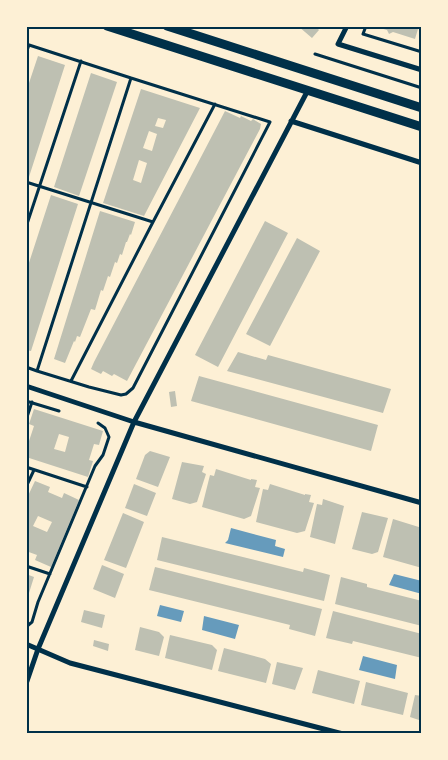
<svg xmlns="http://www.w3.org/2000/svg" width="448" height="760" font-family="Figtree,sans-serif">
<rect width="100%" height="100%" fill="#fdf0d5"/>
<path fill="#669bbc" d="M231 528 276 540 275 546 285 549 283 557 225 543 228 540Z
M394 574 422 581V594L389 585Z
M160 605 184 611 181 622 157 616Z
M204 616 239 625 235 639 202 630Z
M363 656 397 665 395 679 359 670Z"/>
<path fill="#bec0b2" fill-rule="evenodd" d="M298 26H315L319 30 312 38Z
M380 26H410L418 29 415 39 393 32 389 34 387 30 380 28Z
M38 56 65 65 28 180H26V92Z
M91 73 117 82 79 196 54 187Z
M141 89 200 108 144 216 103 203ZM158 118 166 120 163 128 155 126ZM149 131 157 134 152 151 143 148ZM139 160 147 163 141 183 133 180Z
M225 111 240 118 241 116 251 121 253 119 261 124 260 129 127 381 114 374 112 376 103 371 101 374 91 369 94 362Z
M51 195 78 204 31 351 26 350V272Z
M100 211 135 222 131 235 130 234 127 242H126L122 255 120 254 117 263 115 262 110 277 108 276 103 291 101 290 95 310 91 309 80 337 77 336 75 342 74 341 65 363 54 359Z
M265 221 288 233 218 367 195 355Z
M297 238 320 251 270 346 246 334Z
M238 352 266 360 268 355 391 389 383 413 227 371Z
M199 376 378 425 371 451 191 401Z
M175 391 177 406 171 407 169 392Z
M34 409 103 431 99 445 94 444 89 460 93 461 88 477 26 457V440L29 441 34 426 29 424ZM59 434 69 437 65 452 54 449Z
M150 451 170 457 158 487 136 479 145 455Z
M182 462 204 466 202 472 206 474 197 502 190 504 172 499Z
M216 469 251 480V479L257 480 255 487 260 488 251 516 244 519 202 507 210 475 214 476Z
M35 481 50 487 48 492 62 498 64 493 79 500 51 567 35 560 37 555 26 551V500ZM38 516 52 522 47 532 33 526Z
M134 484 156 493 147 516 125 508Z
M270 484 305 495V494L311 495 309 502 314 503 305 531 297 533 256 522 263 489 268 490Z
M323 499 344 506 335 544 310 537 317 504 322 505Z
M362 512 388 518 378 552 372 554 352 549Z
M123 513 144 522 126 568 104 560Z
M393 519 422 528V568L383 557Z
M162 537 303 572 304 568 330 575 324 601 157 560Z
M102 565 124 574 115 598 93 589Z
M155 567 322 609 315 636 289 629 290 625 149 590Z
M26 574 34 577 29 593 26 592Z
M341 577 367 584V587L422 601V626L335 604Z
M84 610 105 615 102 628 81 622Z
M333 611 422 634V658L353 641 352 644 326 638Z
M140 627 159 632 164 637 159 656 135 650Z
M170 635 212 645 217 650 212 670 165 658Z
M94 640 109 644 108 651 93 646Z
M224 648 265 659 271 664 266 683 218 671Z
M277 662 303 668 295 690 272 684Z
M318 670 360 681 354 704 312 693Z
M366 682 408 693 403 715 361 705Z
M415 695 422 696V721L410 717Z"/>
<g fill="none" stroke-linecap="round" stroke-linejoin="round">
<path stroke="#003049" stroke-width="3" d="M366 26 363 34 422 52
M26 44 131 78
M26 53 29 45
M315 54 422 88
M131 78 270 122 133 388 126 394 121 395 89 387 37 371Z
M26 182 153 222 215 104
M26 227 81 61
M26 367 37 371
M71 381 153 222
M26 401 59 411
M26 420 32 402
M26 467 87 487
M26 487 34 470
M26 566 50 574
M26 627 32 622 38 602 95 466 103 455 109 437 105 428 98 423"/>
<path stroke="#003049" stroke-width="5" d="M347 26 338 44 422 70
M291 121 422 163
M26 386 134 422 422 503
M26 644 70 663 343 734
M26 684 38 649 134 422 308 90"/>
<path stroke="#003049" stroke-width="9" d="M107 26 422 127
M167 26 422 108"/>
</g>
<rect width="448" height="760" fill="none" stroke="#fdf0d5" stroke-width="55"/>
<rect x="28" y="28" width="392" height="704" fill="none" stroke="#003049" stroke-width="2"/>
</svg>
